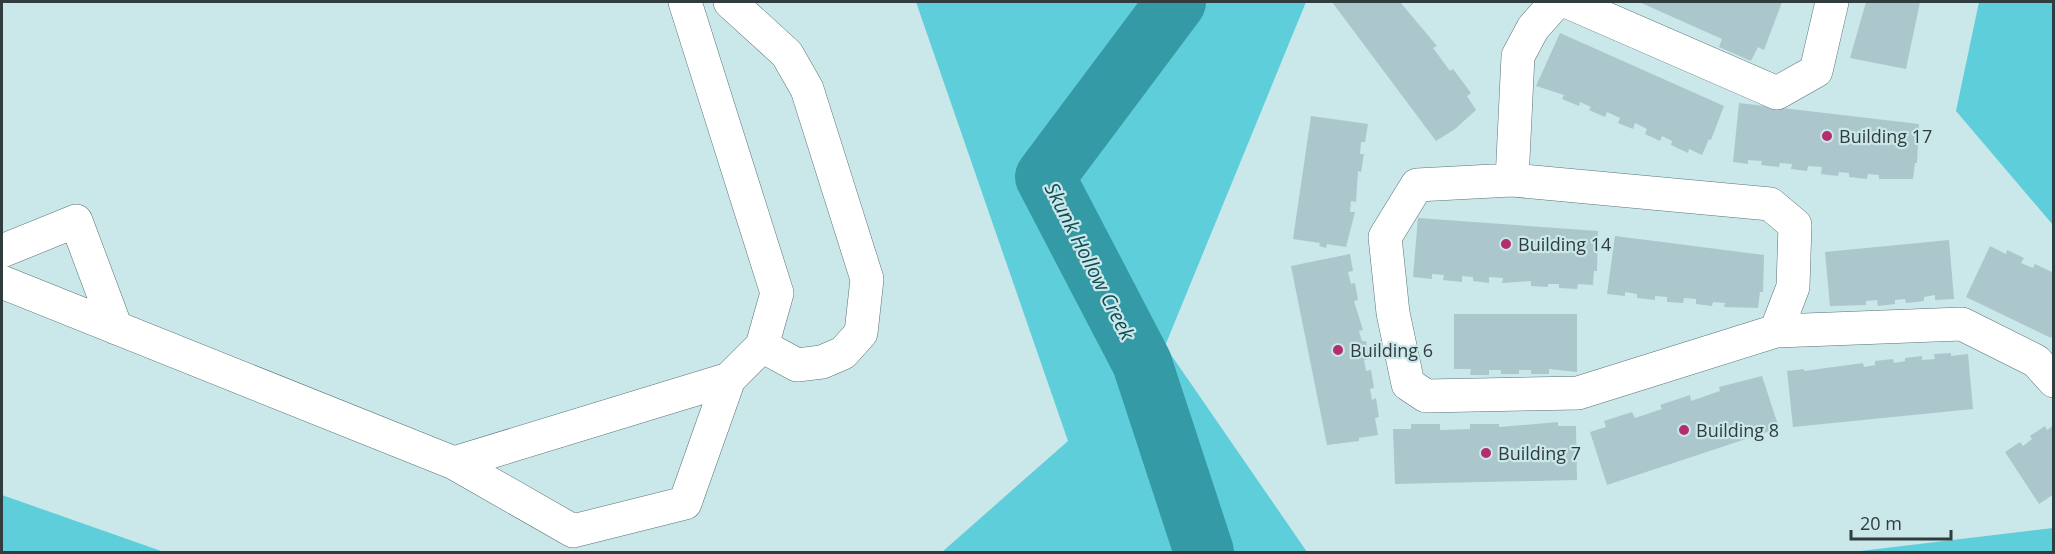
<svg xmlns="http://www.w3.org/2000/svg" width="2055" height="554" font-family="'Open Sans',sans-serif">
<rect width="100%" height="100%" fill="#cae7ea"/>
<path fill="#5fcedb" d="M916 2H1306L1165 346 1307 552H942L1068 441Z
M1979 2H2053V225L1956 111Z
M2 495 164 552H2Z
M2053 528V552H1852Z"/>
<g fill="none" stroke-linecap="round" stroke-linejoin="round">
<path stroke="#349aa5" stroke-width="60" d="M1176 2 1045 177 1142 363 1204 552"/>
</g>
<path fill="#abc7cb" d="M1332 2H1400L1437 46 1433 48 1450 71 1453 69 1471 93 1467 96 1476 110 1455 129 1436 141Z
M1639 2H1782L1764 50 1758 47 1751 61 1719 47 1722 39Z
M1866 2H1920L1906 69 1850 58Z
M1560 33 1724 106 1711 140 1709 139 1702 155 1689 149 1688 153 1671 145 1672 141 1662 136 1660 141 1645 134 1647 129 1635 123 1633 129 1618 123 1620 118 1607 112 1605 117 1589 110 1591 107 1580 102 1579 106 1562 99 1564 95 1536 86Z
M1739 103 1919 124 1917 163H1915L1913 179H1879V175L1868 174 1867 179 1849 177V173L1839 172 1838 176 1821 174 1822 167 1808 166 1807 171 1791 169 1792 164 1780 163 1779 167 1761 165 1762 161 1748 160V164L1733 162Z
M1311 116 1368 124 1365 142H1361L1360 154H1364L1361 172 1358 171 1356 202 1351 201 1350 212H1355L1346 247 1327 244 1326 248 1319 246 1320 243 1293 239Z
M1418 218 1598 231 1597 271H1594L1593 285 1578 284 1577 289 1559 288V284H1548V287L1531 286V281L1502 283 1503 278 1489 277V283L1473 281V277L1462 276V282L1443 280 1444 275 1432 274V279L1413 277Z
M1615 236 1764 255 1763 292H1760L1758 308 1724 307 1725 303 1713 302 1712 306 1696 304V299L1684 298 1683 303 1667 302V297L1655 296V300L1637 298V294L1625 292V296L1607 294Z
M1949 240 1954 299 1935 300V295L1924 297V301L1906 303 1905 299 1895 300V304L1878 306 1877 300 1866 301V305L1830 306 1825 252Z
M1990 246 2006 254 2007 250 2024 258 2021 263 2033 268 2035 264 2052 272 2054 333 2051 338 1966 297Z
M1350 254 1353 271 1348 272 1351 284 1355 283 1358 300 1354 301 1363 330 1359 331 1362 341H1366L1369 359 1364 360 1366 371 1371 370 1374 388 1370 389 1372 400 1376 398 1379 417 1375 418 1378 435 1359 438V441L1327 445 1291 266Z
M1454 314H1577V372L1549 369V374H1531V370H1519V374H1501V370H1489V375H1470L1471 369H1454Z
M1951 353V356L1968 354 1973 409 1793 427 1787 371 1804 369V371L1863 363 1864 367 1875 365V361L1893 359 1894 363 1905 361V358L1922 356V360L1935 359 1934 354Z
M1762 376 1779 428 1607 485 1590 432 1606 427 1604 421 1632 412 1635 418 1662 409 1660 405 1690 395 1691 401 1720 391 1719 387Z
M1558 422V426H1576L1577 480 1395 484 1393 429H1411V424H1440V430L1470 429V424H1499V427Z
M2054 425V494L2039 504 2005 452 2020 442 2023 446 2032 439 2030 436 2045 426 2047 430Z"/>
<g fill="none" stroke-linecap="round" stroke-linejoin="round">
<g stroke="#597376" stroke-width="34">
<path id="minor" d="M730 2 787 54 807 89 867 279 861 333 843 353 822 362 797 365 762 346
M1568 2 1777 93 1816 71 1832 2
M1512 180 1770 204 1795 225 1793 287 1776 331 1578 393 1426 396 1408 384 1393 313 1385 237 1417 185Z
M1512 180 1518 56 1533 28 1556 2
M2 251 76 221 116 328
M2 282 454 463 729 379 762 346 777 293 685 2
M1776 331 1962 324 2036 361 2054 381
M454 463 573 531 685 503 729 379"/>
</g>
<use href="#minor" stroke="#fff" stroke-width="33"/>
</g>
<g fill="#b42d6f" stroke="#cae7ea" stroke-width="2">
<circle cx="1827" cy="136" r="6"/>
<circle cx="1506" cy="244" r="6"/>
<circle cx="1338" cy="350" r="6"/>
<circle cx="1684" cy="430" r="6"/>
<circle cx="1486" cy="453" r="6"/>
</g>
<g text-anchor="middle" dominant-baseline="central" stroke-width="4.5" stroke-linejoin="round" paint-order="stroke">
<g font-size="18" fill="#303c3d" stroke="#cae7ea" text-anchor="start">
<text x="1839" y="136">Building 17</text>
<text x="1518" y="244">Building 14</text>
<text x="1350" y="350">Building 6</text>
<text x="1696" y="430">Building 8</text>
<text x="1498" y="453">Building 7</text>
</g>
<g font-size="20" font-style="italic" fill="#104b51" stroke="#cae7ea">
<text transform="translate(1090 261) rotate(63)">Skunk Hollow Creek</text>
</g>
</g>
<rect width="2055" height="554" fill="none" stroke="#303c3d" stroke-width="6"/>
<path d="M1851 530v9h100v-9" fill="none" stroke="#303c3d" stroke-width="3"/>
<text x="1860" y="530" font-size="18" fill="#303c3d" stroke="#cae7ea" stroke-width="4.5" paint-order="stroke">20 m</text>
</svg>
